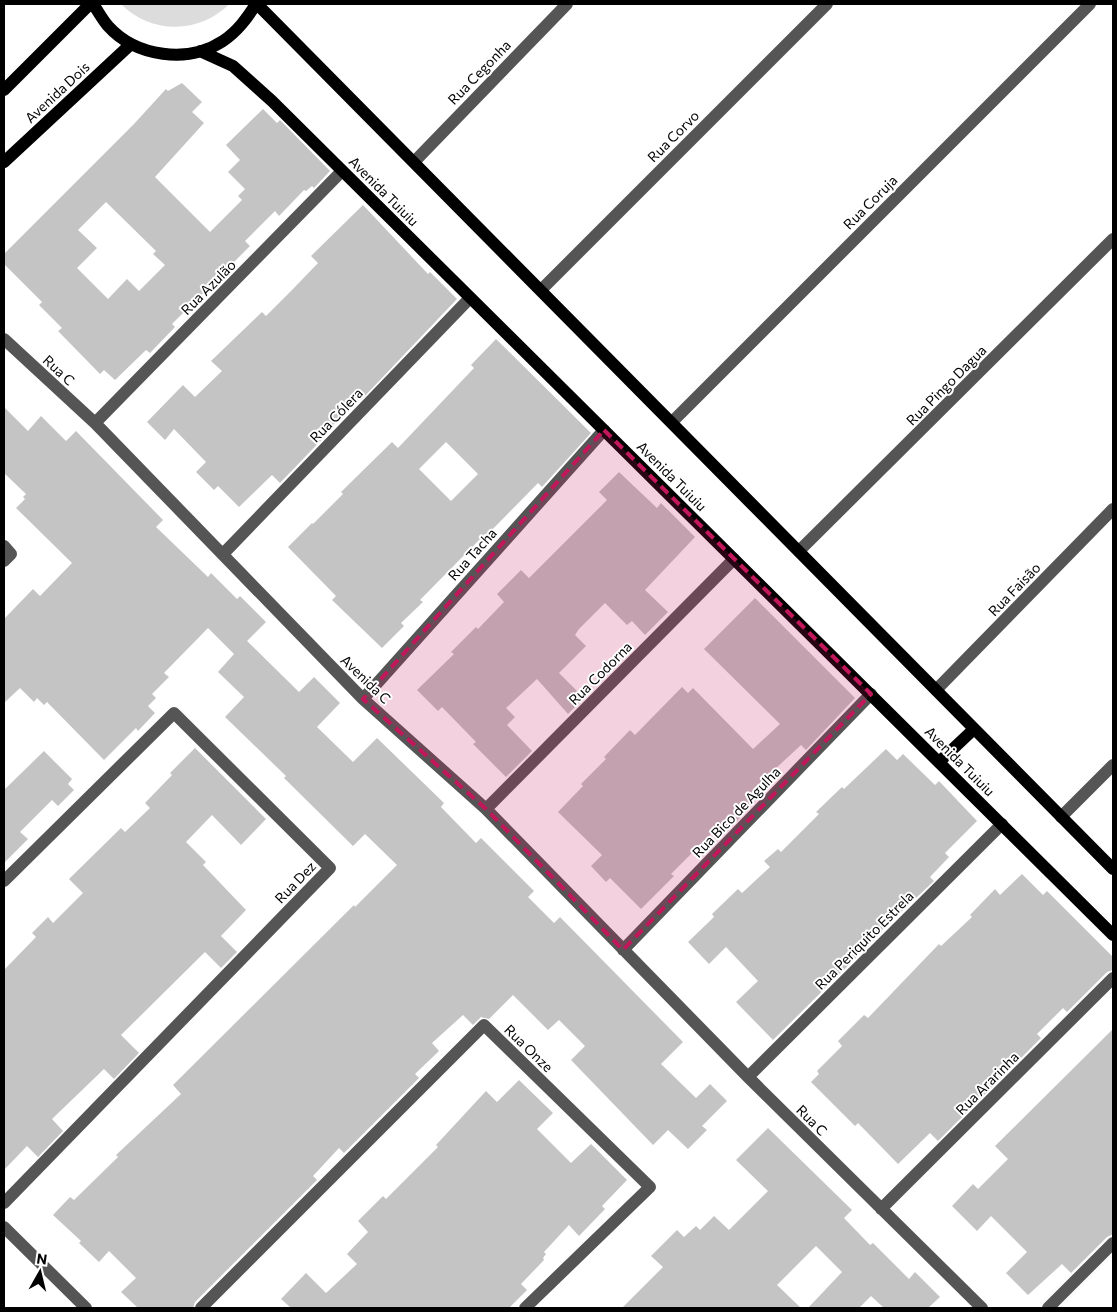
<svg xmlns="http://www.w3.org/2000/svg" width="1117" height="1312" font-family="Commissioner,sans-serif">
<rect width="100%" height="100%" fill="#fff"/>
<path fill="#dcdcdc" d="M121 4H229C225 9 219 12 214 16 184 34 145 29 121 4Z"/>
<path fill="#c4c4c4" fill-rule="evenodd" d="M182 83 202 102 192 112 204 123 155 177 210 232 242 200 238 196 245 189 228 172 240 160 226 145 263 109 277 123 280 120 330 171 314 188 312 186 306 191 304 190 279 216 275 211 245 241 250 246 172 324 175 327 150 353 146 350 115 380 104 370 100 374 58 331 62 328 39 305 42 302 4 264V254L134 124 166 89 168 91ZM106 202 156 251 153 254 165 265 139 291 127 279 108 299 77 268 97 248 78 230Z
M363 205 428 274 430 272 457 299 361 400 360 399 329 429 330 431 280 483 272 475 239 507 218 486 214 490 196 472 206 462 174 429 165 440 147 422 183 385 195 397 222 371 211 361 262 312 266 316 293 289 318 263 311 256Z
M496 339 591 433 542 487 538 483 486 536 485 534 420 600 423 602 401 623 404 626 382 648 332 600 336 596 288 547 312 523 313 524 343 494 341 492 392 442 398 448 474 368 471 365ZM446 442 478 474 451 501 419 469Z
M4 407 28 431 41 416 66 441 76 431 163 520 156 527 208 577 211 573 237 599 240 596 266 622 247 641 299 692 314 677 340 703 317 727 353 762 377 738 444 803 441 807 476 843 481 838 534 891 528 897 554 923 560 917 683 1042 661 1064 696 1098 710 1084 727 1101 702 1126 707 1130 688 1149 668 1130 653 1145 571 1060 585 1046 559 1020 548 1030 513 995 489 1019 481 1017 473 1025 463 1015 432 1043 439 1051 415 1074 419 1078 344 1153 339 1148 313 1176 317 1180 195 1302 193 1308H138L121 1292 136 1278 109 1251 99 1262 79 1243 81 1241 53 1215 70 1197 74 1200 118 1157 116 1155 181 1094 173 1085 354 905 355 907 397 865 365 834 353 846 284 778 286 776 225 717 244 697 218 672 234 654 208 628 164 673 169 677 152 694 156 698 148 706 155 713 138 731 136 728 104 760 47 702 44 705 37 698 34 702 20 688 4 703V619L33 589 40 596 72 563 16 508 25 499 23 497 26 494 4 473Z
M619 472 657 508 661 503 695 537 645 590 668 612 645 635 632 621 627 625 605 603 579 629 575 635 586 646 559 673 584 698 568 714 537 679 506 708 515 717 507 725 532 751 506 777 473 744 476 742 442 707 438 711 417 690 454 654 451 652 476 627 478 629 504 602 497 594 521 570 529 578 607 500 599 492Z
M755 598 855 698 806 750 801 745 774 770 776 772 750 799 754 803 729 829 723 822 671 874 674 876 641 909 610 878 606 882 591 866 602 855 558 812 583 786 581 784 606 759 604 757 630 730 635 735 682 687 688 693 693 688 753 749 780 724 704 649Z
M195 748 266 819 241 845 212 815 186 842 206 862 203 865 246 910 221 936 237 952 221 968 205 952 121 1035 139 1053 114 1079 104 1069 52 1119 63 1131 38 1157 27 1146 4 1170V970L36 937 32 933 48 917 53 923 83 893 69 879 121 828 125 832 150 808 145 803 172 775 170 773Z
M886 749 897 760 903 754 935 785 939 781 977 821 945 853 949 857 930 877 934 881 881 931 882 932 773 1040 736 1002 758 981 726 947 709 964 688 942 714 917 712 914 738 889 742 893 770 867 764 861 778 849 781 852 819 814 816 812 842 787 844 789Z
M44 751 72 779 68 784 74 790 58 806 52 800 20 832 28 839 4 863V790Z
M1022 874 1043 895 1047 891 1113 957V970L1107 972 1067 1012 1063 1008 1037 1034 1041 1038 938 1141 930 1133 898 1164 858 1123 855 1126 811 1082 819 1074 817 1071 842 1046 838 1041 864 1015 868 1018 939 944 941 946 972 917 970 915 995 889 1000 895Z
M1113 1029V1234L1107 1237 1071 1273 1062 1264 1028 1295 1006 1273 1027 1252 991 1216 977 1231 952 1206 973 1184 978 1189 1008 1159 995 1146Z
M519 1080 553 1113 537 1129 571 1163 591 1144 627 1180 602 1206 605 1209 579 1236 569 1225 544 1252 546 1254 543 1258 544 1260 521 1284 527 1290 509 1308H291L281 1299 306 1273 326 1293 357 1264 347 1254 368 1232 358 1221 383 1196 386 1199 438 1147 436 1145 486 1091 497 1102Z
M768 1128 852 1210 844 1218 870 1245 873 1243 909 1279 915 1272 940 1297 928 1308H884L871 1296 859 1308H808L842 1272 816 1246 777 1285 801 1308H622L663 1267 651 1256 677 1230 684 1237 696 1226 700 1230 714 1216 729 1230 768 1191 736 1160Z"/>
<g fill="none" stroke-linecap="round" stroke-linejoin="round">
<path stroke="#555" stroke-width="12" d="M414 162 567 4
M541 290 827 4
M4 339 95 423 363 699 486 809 748 1077 982 1308
M672 422 1090 4
M95 423 342 171
M4 546 11 554 4 561
M799 551 1113 239
M223 554 470 298
M936 690 1113 509
M363 699 604 430
M486 809 734 559
M1061 817 1113 765
M4 881 174 713 330 868 4 1203
M623 950 871 694
M748 1077 1002 824
M881 1209 1113 978
M4 1227 86 1308
M201 1308 484 1025 650 1187 525 1308
M1048 1308 1113 1243"/>
<path stroke="#000" stroke-width="12" d="M93 4C98 11 102 19 108 26 136 57 188 64 223 41 238 31 247 18 256 4
M257 4 1113 869
M200 51 233 66 272 101 1113 935
M4 90 90 4
M4 162 131 44
M939 762 974 729"/>
</g>
<path fill="#c2185b" fill-opacity="0.2" stroke="#c2185b" stroke-width="4" stroke-dasharray="10 6" stroke-linejoin="round" d="M604 430 871 694 623 950 486 809 363 699Z"/>
<g text-anchor="middle" dominant-baseline="central" stroke-width="4" stroke-linejoin="round" paint-order="stroke">
<g font-size="14" fill="#000" stroke="#fff">
<text transform="translate(479 72) rotate(-46)">Rua Cegonha</text>
<text transform="translate(57 92) rotate(-43)">Avenida Dois</text>
<text transform="translate(673 136) rotate(-45)">Rua Corvo</text>
<text transform="translate(384 191) rotate(45)">Avenida Tuiuiu</text>
<text transform="translate(870 202) rotate(-45)">Rua Coruja</text>
<text transform="translate(208 287) rotate(-45)">Rua Azulão</text>
<text transform="translate(59 370) rotate(43)">Rua C</text>
<text transform="translate(946 385) rotate(-45)">Rua Pingo Dagua</text>
<text transform="translate(336 415) rotate(-46)">Rua Cólera</text>
<text transform="translate(672 476) rotate(45)">Avenida Tuiuiu</text>
<text transform="translate(472 554) rotate(-48)">Rua Tacha</text>
<text transform="translate(1014 589) rotate(-46)">Rua Faisão</text>
<text transform="translate(600 673) rotate(-45)">Rua Codorna</text>
<text transform="translate(366 679) rotate(44)">Avenida C</text>
<text transform="translate(960 761) rotate(45)">Avenida Tuiuiu</text>
<text transform="translate(736 812) rotate(-46)">Rua Bico de Agulha</text>
<text transform="translate(295 882) rotate(-46)">Rua Dez</text>
<text transform="translate(864 940) rotate(-45)">Rua Periquito Estrela</text>
<text transform="translate(529 1048) rotate(44)">Rua Onze</text>
<text transform="translate(987 1083) rotate(-45)">Rua Ararinha</text>
<text transform="translate(812 1120) rotate(45)">Rua C</text>
</g>
</g>
<rect width="1117" height="1312" fill="none" stroke="#000000" stroke-width="10"/>
<g transform="translate(40 1272) rotate(8)" stroke="#ffffff" stroke-width="4" paint-order="stroke">
<path d="M0-4L9 19L0 12L-9 19Z" fill="#000000"/>
<text y="-8" font-size="14" font-weight="bold" text-anchor="middle" fill="#000000">N</text>
</g>
</svg>
